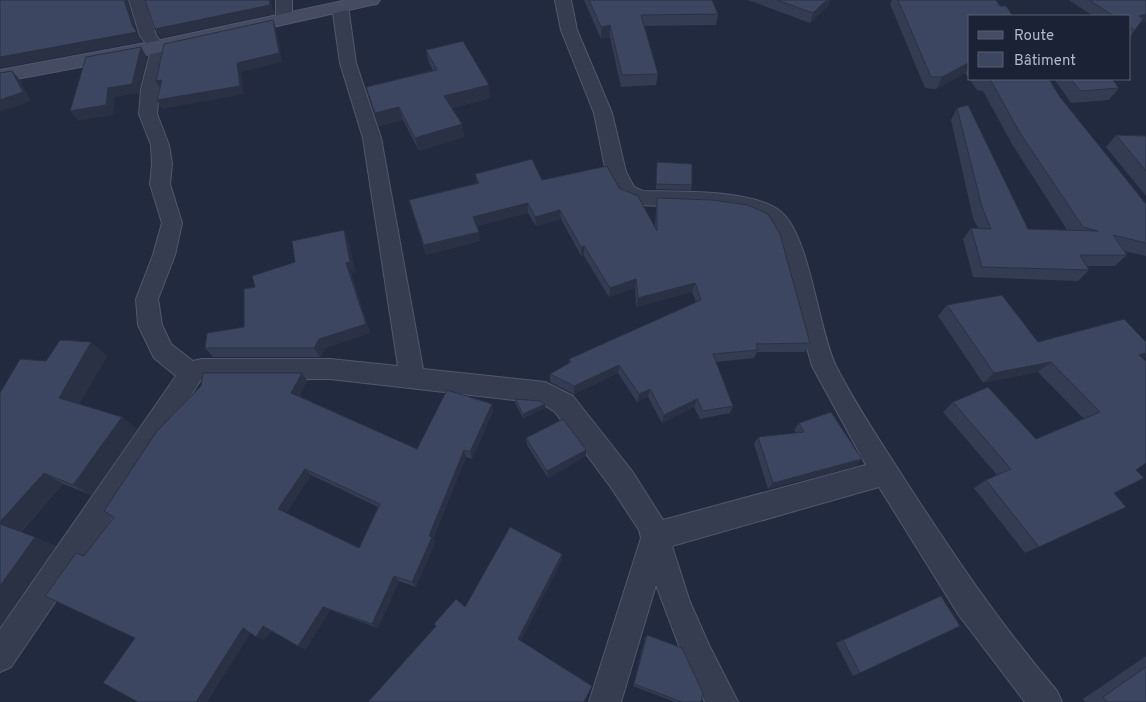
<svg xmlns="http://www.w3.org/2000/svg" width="1146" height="702" font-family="Overpass,sans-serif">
<rect width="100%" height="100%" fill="#222a40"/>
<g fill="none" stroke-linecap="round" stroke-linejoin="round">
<g stroke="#51586b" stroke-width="2">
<path id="street" d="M129 0H145L156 35 167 50 159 89 157 114 169 145 172 164 170 184 182 223 175 255 158 299 162 325 171 344 193 361 201 359H330L398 366 363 138 340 63 332 6 335 3H345L348 6 356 63 381 138 423 369 545 382 573 396 632 471 663 520 866 465 812 366 778 243 772 231 766 222 745 213 710 208 640 205 620 197 606 172 594 113 561 30 555 0H571L577 30 612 113 626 172 634 187 643 191C679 192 751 189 780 211 810 234 818 330 836 366 856 406 881 442 905 480 952 553 1000 624 1057 691L1062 702H1025L958 614 879 487 672 546 690 602 709 645 738 702H705L687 667 656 585 621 702H589L641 538 639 530 612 489 555 412 541 403 330 379H204L200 381 110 521 11 667 0 672V629L176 376 154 358 138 325 136 299 153 255 162 223 150 184 152 164 151 145 139 114 141 89 151 50 140 36Z
M276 0H292V17L290 20H278L276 17Z"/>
</g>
<g stroke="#51586b" stroke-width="2">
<path id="secondary" d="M347 0H380L377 4 371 5 156 53 0 82V70L156 41Z"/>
</g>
<use href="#street" fill="#363d50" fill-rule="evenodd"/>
<use href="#secondary" fill="#444b63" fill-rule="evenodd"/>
</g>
<path fill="#343c53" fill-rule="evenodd" d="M584 0H712L718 14 716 25 644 26 658 74 656 85 621 87 610 37 601 39Z
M748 0H830L828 6 810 23Z
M892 0H996L970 16V79H1049L1060 97 1146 204V256L1124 251 1127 255 1115 266H1086L1089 270 1078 281 973 277 963 239 971 228H978L973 218 951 120 957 108 1028 229 1067 230 1012 144 983 91 977 90 965 73 936 89 925 88 890 4Z
M1069 0H1146L1140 23 1130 37V16H1093Z
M426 50 490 98 452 108 462 124 464 137 419 151 403 120 379 126 366 87 433 70 429 63Z
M1054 79H1112L1119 88 1109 100 1071 103Z
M1116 135 1146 136V196L1106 147Z
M657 162 692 185 691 190 656 189Z
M475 174 619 188 655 229 656 208 657 198 810 343 805 352H757L754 358 716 362 733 406 730 413 700 419 694 407 662 423 648 397 637 402 618 373 574 394 550 382V374L569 363V359L696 302 692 292 636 307 635 288 609 297 584 256H581L561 219 536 226 528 213 477 226 480 241 426 255 409 200 477 183Z
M344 230 348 240 355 272 351 273 370 333 325 348 320 357H213L205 348 244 327 255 287 295 262Z
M947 305 1038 342 1144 359 1136 470 1114 493 1126 507 1025 553 974 488 986 480 997 475 943 412 953 402 1036 439 1084 419 1038 372 983 383 938 316Z
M91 342 107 356 79 404 122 417 137 429 91 495 63 484 21 532 56 546 0 626 46 361Z
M302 373 307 381 299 396 417 449 492 404 493 411 472 459 466 457 433 539 435 542 416 587 399 581 378 628 330 610 306 649 298 646 271 631 264 640 250 633 207 702H138L135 638 84 556ZM311 475 378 507 359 548 286 513Z
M515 399 545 408 523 418 515 403Z
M799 423 862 459 856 466 768 489 754 444 758 437 796 433 794 430Z
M526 438 586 456 548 478 527 445Z
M941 596 860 673 853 676 836 643Z
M647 635 701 702H675L633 686 645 638Z
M1146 656V702H1085L1083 699Z"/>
<path fill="#2b3144" d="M124 0H128L137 34 142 42 0 68V57L133 27Z
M269 0H271L274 14 161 38 155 29Z
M827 0H830L828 6 810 23 813 13Z
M1146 14V22L1140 23 1130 37 1140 23 1139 16Z
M273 20 276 28 282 62 241 72 244 94 162 109 157 100 237 63Z
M610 25V37L601 39V27Z
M141 47 147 57 139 93 115 97 113 115 78 121 70 111Z
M970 62V65L965 73 936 89 942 77Z
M12 71 20 80 31 101 0 112V100Z
M162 80 161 90 156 81Z
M489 85 490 98 447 109 444 96Z
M399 107 403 120 379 126 375 113Z
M462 124 464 137 419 151 415 138Z
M528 203V213L475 227 473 217Z
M560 210 561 219 536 226 535 217Z
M344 230 348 240 355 272 351 273 370 333 325 348 320 357 314 348 346 263Z
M479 232 480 241 426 255 424 245Z
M584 246V256H581V247Z
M636 279 635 288 609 297 610 288Z
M695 283 692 292 636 307 638 298Z
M91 342 107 356 76 410 59 398Z
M1146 353V357L1140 361 1139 355Z
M1051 362 1038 372 983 383 994 373Z
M619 365 618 373 574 394V386Z
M302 373 307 381 296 400 291 393Z
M650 389 648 397 637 402 639 394Z
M697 399 694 407 662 423 664 415Z
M492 404 493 411 472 459 470 452Z
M545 404V408L523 418V414Z
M122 417 137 429 91 495 73 485Z
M464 450 466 457 433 539 435 542 416 587 412 582 429 536Z
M586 450V456L548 478 547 471Z
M862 459 856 466 768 489 773 483Z
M305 469 311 475 284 515 278 509Z
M44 473 63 484 20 532 0 524V522Z
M35 537 56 546 0 626V586Z
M562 554V560L520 643 518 639Z
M394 576 399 581 378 628 372 624Z
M323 607 330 610 306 649 298 646Z
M263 626 271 630 264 640 256 637Z
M243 628 252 631 207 702H196Z"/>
<path fill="#3d4661" stroke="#2b3144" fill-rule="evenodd" d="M0 0H124L133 27 137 32 0 57Z
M145 0H269L270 5 155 29Z
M589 0H712L718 14 641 15 658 74 622 75 610 25 601 27Z
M777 0H827L813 13Z
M898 0H996L1000 6H1006L1013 16H970V62L942 77H931Z
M1089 0H1146V14L1139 16 1143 19 1135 30 1130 27V16H1114Z
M273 20 279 53 237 63 240 86 157 100 162 80 156 81 164 44Z
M463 41 489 85 444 96 462 124 415 138 399 107 375 113 366 87 437 70 426 50Z
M141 47 132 84 108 88 106 105 70 111 86 57Z
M12 71 23 92 0 100V73Z
M984 79H1049L1060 97 1146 204V243L1113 235 1127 255H1080L1089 270 982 267 971 228 991 229 982 207 957 108 968 105 1028 229 1098 231 1083 227 1020 133 990 79Z
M1071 79H1112L1119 88 1080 91Z
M1116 135 1146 136V171Z
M532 159 542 180 607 166 619 188 638 196 657 231V198L712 200 748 205 768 214 780 234 810 343 756 344 758 350 713 354 733 406 703 411 697 399 664 415 650 389 639 394 619 365 574 386 550 374 571 362 569 359 701 300 695 283 638 298 636 279 610 288 584 246 581 247 560 210 535 217 528 203 473 217 479 232 424 245 409 200 479 183 475 174Z
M657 162 692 164V185L656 184Z
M344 230 350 262 346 263 366 324 319 339 314 348H205L207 333 244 327V289L255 287 252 276 295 262 292 241Z
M1002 295 1038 342 1124 319 1146 342V353L1139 355 1146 361V463L1136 470 1144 478 1114 493 1126 507 1039 547 986 480 1011 469 953 402 988 387 1036 439 1100 412 1051 362 994 373 947 305Z
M60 340 91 342 59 398 122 417 73 485 44 473 0 522V393L20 359 46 361Z
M203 373H302L291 393 417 449 447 390 492 404 470 452 464 450 429 536 432 537 412 582 394 576 372 624 323 607 298 646 263 626 256 637 243 628 196 702H138L103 683 135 638 45 596 76 553 84 556 114 517 104 511 157 431 201 386ZM305 469 380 504 359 548 278 509Z
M515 399 540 401 545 404 523 414Z
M831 412 862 459 773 483 758 437 804 432 799 423Z
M563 419 586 450 547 471 526 438Z
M0 524 35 537 0 586Z
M510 527 562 554 518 639 592 686 584 702H368L436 626 434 624 456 599 465 607Z
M941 596 960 626 860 673 843 640Z
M647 635 682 648 703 693 701 702H682L634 684Z
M1146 667V702H1107L1103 697Z"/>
<rect x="968" y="15" width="162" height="65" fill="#1b2235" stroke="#575e71"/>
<rect x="978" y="31" width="25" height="8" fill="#444b63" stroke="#575e71"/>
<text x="1014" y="40" font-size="15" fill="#b2b8cb">Route</text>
<rect x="978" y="52" width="25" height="15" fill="#3d4661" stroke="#575e71"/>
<text x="1014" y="65" font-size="15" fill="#b2b8cb">Bâtiment</text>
</svg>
